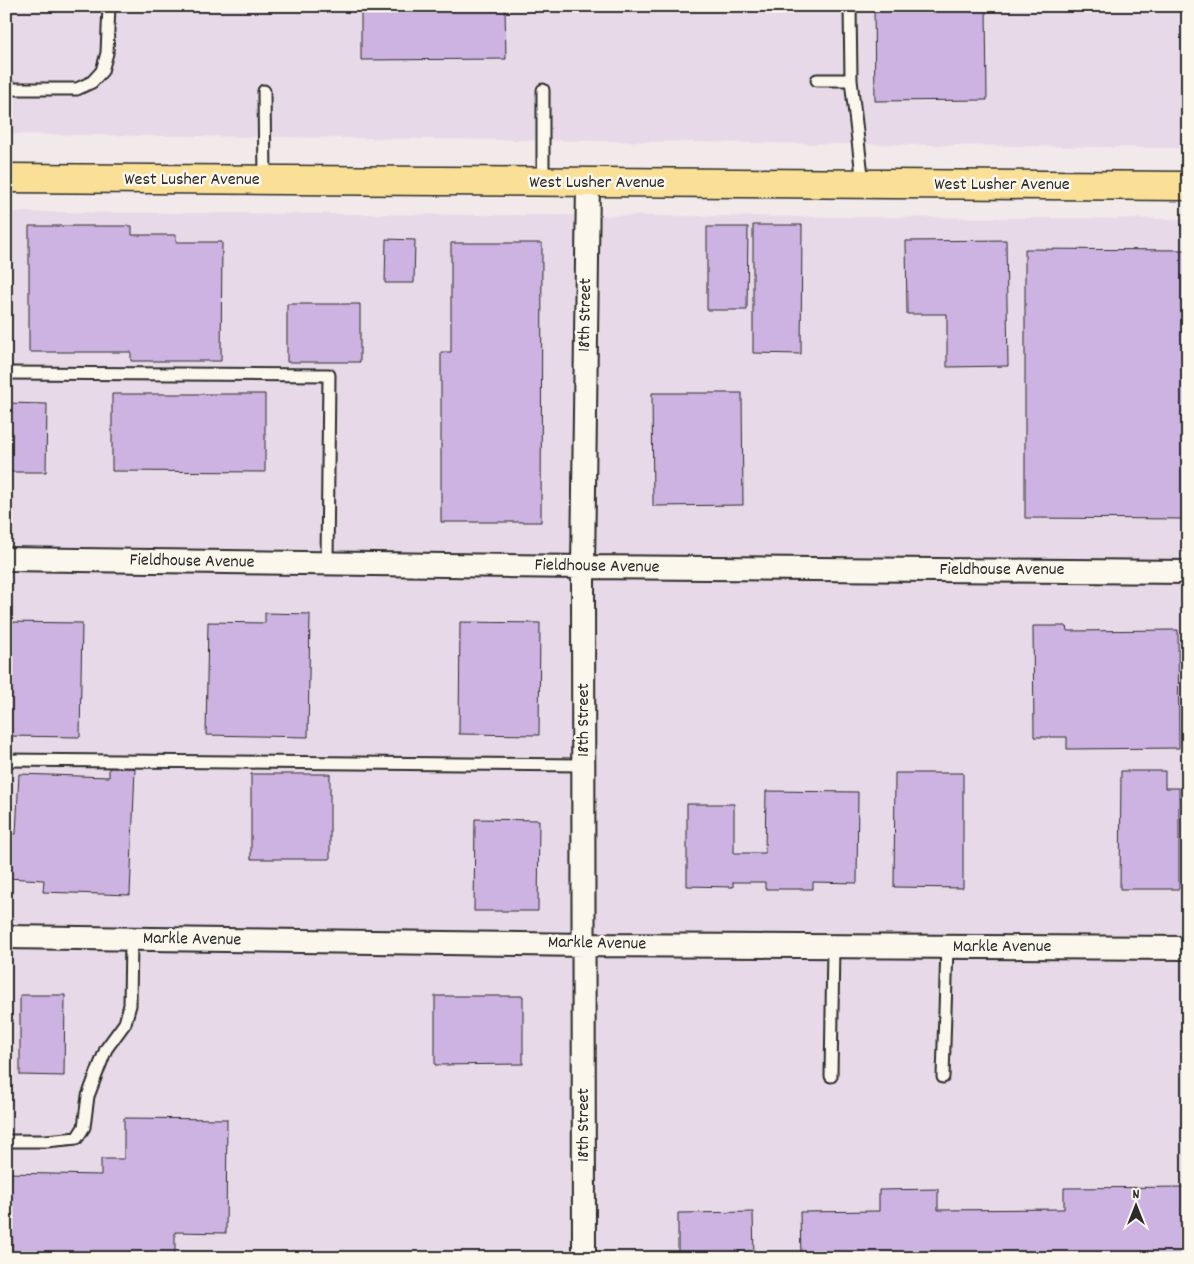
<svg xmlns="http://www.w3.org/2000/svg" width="1194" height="1264" font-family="Dekko,sans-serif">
<rect width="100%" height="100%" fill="#f2e9ea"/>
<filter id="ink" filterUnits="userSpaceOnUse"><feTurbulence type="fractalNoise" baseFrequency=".02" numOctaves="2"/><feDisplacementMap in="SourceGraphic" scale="10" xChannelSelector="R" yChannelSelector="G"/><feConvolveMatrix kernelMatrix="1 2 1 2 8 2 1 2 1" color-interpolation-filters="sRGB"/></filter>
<g filter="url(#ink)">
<path fill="#e7d9e7" d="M6 6H1188V148L6 134Z
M6 212 1188 219V1258H6Z"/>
<path fill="#cdb3e1" stroke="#2b2b2b" d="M361 6H505L506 59 361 60Z
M874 6H986L987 100 875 101Z
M753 225H802L801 354 753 353Z
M29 226H132V235H176V242H222L221 361H131V352H29Z
M707 227H748L747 310H707Z
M386 239 415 240 414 283H385Z
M1006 240 1008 366 947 367V314H907L906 241Z
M451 243H542L541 522H441V352H451Z
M1025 249 1188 250V519L1025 518Z
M287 304H360V362H287Z
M652 393H742L743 505 653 506Z
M112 394H265V472L112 471Z
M6 403 47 404 46 472H6Z
M265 613 310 614 308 737 206 735 208 622 265 623Z
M6 622 82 623 80 737 6 736Z
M460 622 540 623 539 735 459 734Z
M1033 626H1066L1067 631 1178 630 1179 748 1067 749V737H1034Z
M109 768H135L130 895 43 892 44 880 6 878V834H16L19 774 109 777Z
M1121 771H1165V788H1179V889H1120Z
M895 773H963V888L894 887Z
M251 774H330V859H251Z
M766 791 858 792 857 883 813 882V889H765V882H733V887L687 886V804H734V853H765Z
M475 819 539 820 538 911H474Z
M20 995H65L64 1076 20 1075Z
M435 996H523V1064L435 1065Z
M124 1118 227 1119 226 1233 175 1232V1255L12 1253V1230H6V1173L101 1175V1159H124Z
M1188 1187V1258H801L800 1212 879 1211V1190L938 1189V1210L1064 1209V1188Z
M753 1212 754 1258H678V1213Z"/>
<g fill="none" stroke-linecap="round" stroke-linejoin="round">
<g stroke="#2b2b2b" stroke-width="15">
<path id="service" d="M850 6 851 80 863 184
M817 80H851
M6 89H77L92 82 102 71 107 53 109 6
M264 91 265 180
M543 183V90
M6 373 329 375 327 563
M6 760 584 765
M831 1076 833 946
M943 1077 947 947
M6 1141H46L77 1138 84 1127 88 1096 106 1049 125 1023 130 1005 131 939"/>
</g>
<g stroke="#2b2b2b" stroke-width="26">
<path id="minor" d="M6 559 583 567 1188 572
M6 937 584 945 1188 948
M584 1258 583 567 588 183"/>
</g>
<g stroke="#2b2b2b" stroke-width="31">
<path id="primary" d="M6 178 1188 186"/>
</g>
<use href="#service" stroke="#fbf7ec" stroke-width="11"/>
<use href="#minor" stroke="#fbf7ec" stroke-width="22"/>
<use href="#primary" stroke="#f9e096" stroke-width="28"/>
</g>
</g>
<g text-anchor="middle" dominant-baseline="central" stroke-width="5" stroke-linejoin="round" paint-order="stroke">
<g font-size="18" fill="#2b2b2b" stroke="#fbf7ec">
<text x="192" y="180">West Lusher Avenue</text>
<text x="597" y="183">West Lusher Avenue</text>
<text x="1002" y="185">West Lusher Avenue</text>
<text transform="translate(586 315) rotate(-89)">18th Street</text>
<text transform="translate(192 562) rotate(1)">Fieldhouse Avenue</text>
<text transform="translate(597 567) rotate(1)">Fieldhouse Avenue</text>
<text x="1002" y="570">Fieldhouse Avenue</text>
<text transform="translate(584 720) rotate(-90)">18th Street</text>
<text transform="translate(192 940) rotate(1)">Markle Avenue</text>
<text transform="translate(597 944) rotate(1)">Markle Avenue</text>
<text x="1002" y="947">Markle Avenue</text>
<text transform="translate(584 1125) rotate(-90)">18th Street</text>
</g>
</g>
<rect width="1194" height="1264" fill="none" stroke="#fbf7ec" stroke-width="25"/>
<rect x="12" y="12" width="1169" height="1239" fill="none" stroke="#2b2b2b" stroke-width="2" filter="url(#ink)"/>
<g transform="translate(1136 1206)" stroke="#fbf7ec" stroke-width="4" paint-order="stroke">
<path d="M0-4L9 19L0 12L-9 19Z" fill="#2b2b2b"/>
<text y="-8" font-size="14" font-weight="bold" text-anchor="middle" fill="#2b2b2b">N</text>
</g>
</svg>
